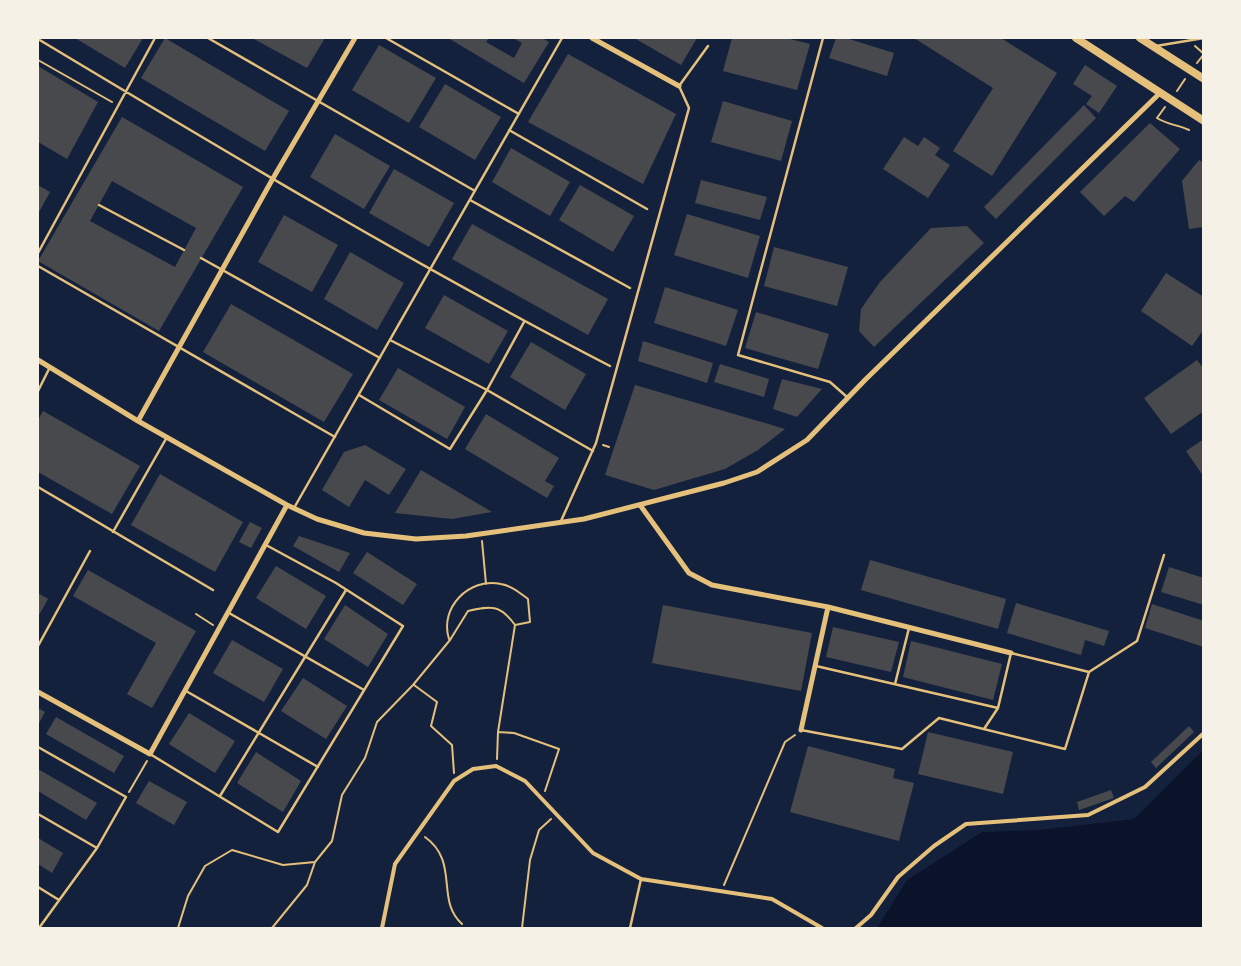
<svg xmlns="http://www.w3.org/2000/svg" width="1241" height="966" font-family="'Asap Condensed',sans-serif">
<rect width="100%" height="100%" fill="#14213d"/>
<path fill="#0b132b" d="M1203 750V928H877L907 880 982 832 1039 830 1134 819Z"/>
<path fill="#48494c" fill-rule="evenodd" d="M75 38H143L125 68Z
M165 38 289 111 265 151 141 78Z
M252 38H325L307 68Z
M448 38H489L486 42 514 58 522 43 513 38H542L549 42 524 83Z
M634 38H697L681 65Z
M732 38H786L810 44 797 90 723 71Z
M836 38H846L894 53 887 76 829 58Z
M914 38H1001L1057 73 992 176 953 151 993 88Z
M379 45 436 78 409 123 352 90Z
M568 54 676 114 643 184 528 122Z
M1085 65 1117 86 1099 113 1086 104 1092 96 1073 84Z
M38 66 98 102 67 159 38 142Z
M445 84 501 117 475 160 419 127Z
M723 101 792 121 781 161 711 142Z
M1084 105 1096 118 996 219 984 207Z
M122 117 243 187 159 331 38 261ZM112 181 196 228 175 267 90 221Z
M1150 123 1180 149 1134 202 1125 196 1104 216 1080 192Z
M335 134 390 166 364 209 310 177Z
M904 137 918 146 924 137 940 148 935 155 950 165 928 198 883 169Z
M511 148 570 182 550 216 492 182Z
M1199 160 1204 163V227L1189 229 1182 181Z
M394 169 454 203 429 247 369 213Z
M701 180 767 197 760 220 695 203Z
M38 185 50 192 38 214Z
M580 185 634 216 613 252 559 220Z
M687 214 760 236 748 278 674 255Z
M284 215 338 245 312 292 258 262Z
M472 224 608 299 588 335 452 259Z
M967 226 984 243 874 347 859 331 861 309 880 282 931 228Z
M774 247 848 267 837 306 764 286Z
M350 252 404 283 377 330 324 299Z
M1166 273 1204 297V329L1192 346 1141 311Z
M665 287 738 310 726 346 654 323Z
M444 295 508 331 489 364 425 328Z
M231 304 353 374 324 422 203 352Z
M756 312 829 334 818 369 745 348Z
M643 341 713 363 707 383 638 361Z
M531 342 586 374 565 410 510 377Z
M1197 360 1204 369V411L1171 434 1144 398Z
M720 364 769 379 764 397 714 382Z
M398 368 465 407 447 439 379 400Z
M782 379 822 389 797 417 773 409Z
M635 385 765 423 785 429 758 450 725 469 654 490 605 475Z
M43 411 140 466 112 514 38 472V420Z
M486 414 559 458 545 481 554 486 547 498 465 449Z
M1204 439V477L1186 451Z
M365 445 406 469 389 495 365 480 349 507 322 490 344 452Z
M421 470 492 512 452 519 395 513Z
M160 474 243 522 215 572 131 525Z
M250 522 262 528 251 548 239 542Z
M299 536 350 553 339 572 293 546Z
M367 552 417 584 403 605 353 573Z
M870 560 1006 599 998 629 861 590Z
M276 566 326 596 306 629 256 598Z
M1169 567 1204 578V605L1161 592Z
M88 570 196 631 152 708 127 694 156 643 73 596Z
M38 593 48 599 38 617Z
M1016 603 1109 631 1104 646 1085 640 1081 655 1007 633Z
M1152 604 1204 621V647L1145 628Z
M345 605 388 634 368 667 324 639Z
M663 605 812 633 801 691 652 663Z
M833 627 899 642 891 672 826 657Z
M232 640 283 669 264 702 213 673Z
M911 641 1002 664 993 700 903 677Z
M303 678 347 706 326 739 281 711Z
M38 708 45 712 38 725Z
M189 713 235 741 215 773 169 744Z
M56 717 124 756 114 773 46 734Z
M1189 726 1194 732 1156 768 1151 762Z
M928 732 1013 752 1003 794 918 774Z
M808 746 895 769 893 778 914 783 899 841 790 812Z
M256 752 301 781 283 812 237 783Z
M38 769 97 803 86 820 38 791Z
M149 781 187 802 174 825 136 803Z
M1111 790 1114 798 1079 810 1077 802Z
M38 838 63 853 52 873 38 864Z"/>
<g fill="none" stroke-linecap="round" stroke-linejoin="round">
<path stroke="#e5c07b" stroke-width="2" d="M1195 46 1204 54
M38 60 112 102
M1197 63 1204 54
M1177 91 1185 79
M1165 107 1157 118C1166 124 1178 125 1189 130
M603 445 609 447
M482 541 486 584
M196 614 213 625
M449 639C439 608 469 577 501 584 512 586 520 593 528 599L530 622 515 625
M414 685 437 702 431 726 452 745 454 773
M498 732 514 733 559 749 545 791
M129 792 147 761
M425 837C460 862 435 900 462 924
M724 885 785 742 795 735
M178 928 188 896 205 866 232 850 283 865 315 862 332 841 342 795 365 758 377 722 413 685 450 640 468 611C491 606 500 604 515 625L498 732 497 759
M272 928 307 885 315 862
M522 928 530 860 539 830 551 819"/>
<path stroke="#e5c07b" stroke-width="2.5" d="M208 38 475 191
M386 38 519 114
M823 38 738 355 830 382 847 397
M38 39C226 152 415 265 610 366
M1156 46 1204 38
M509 130 647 209
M470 200 630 288
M99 205 184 250
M38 253 155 38
M201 258 380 358
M38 266 335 437
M390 340 487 390 593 451
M38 391 50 367
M359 395 450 449 487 390 524 322
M38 487 213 590
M294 508 562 38
M561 521 596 443 689 108 679 86 708 46
M113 532 167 437
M229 613 364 690
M38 646 90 551
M816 666 998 708
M895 684 909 628
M186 691 318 767
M984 729 998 708 1011 653 1089 672
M801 730 902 749 939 718 1065 749 1089 672 1137 641 1164 555
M38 747 126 797 97 848 39 928
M150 754 278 832 403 626 336 583 266 545
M220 796 346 590
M38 814 97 848
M38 887 59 900
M630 928 641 879"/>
<path stroke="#e5c07b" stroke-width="4" d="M382 928 395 864 454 781 473 769 496 766 525 781 593 853 641 879 772 899 822 928
M856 928 871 915 898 877 934 846 966 824 1088 815 1145 787 1204 733"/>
<path stroke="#e5c07b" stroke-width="5" d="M592 38 679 86
M38 360 138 421 287 505 317 519 364 533 416 539 466 536 584 519 724 483 757 472 807 440 865 380 1161 92
M138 421 272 180 355 38
M640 505 689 573 712 585 828 607 1011 653
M38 692 150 754 287 505
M801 730 828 607"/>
<path stroke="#e5c07b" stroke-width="8" d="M1076 38 1204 121
M1140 38 1204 79"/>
</g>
<rect width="1241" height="966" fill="none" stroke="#f6f1e7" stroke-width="78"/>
</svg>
